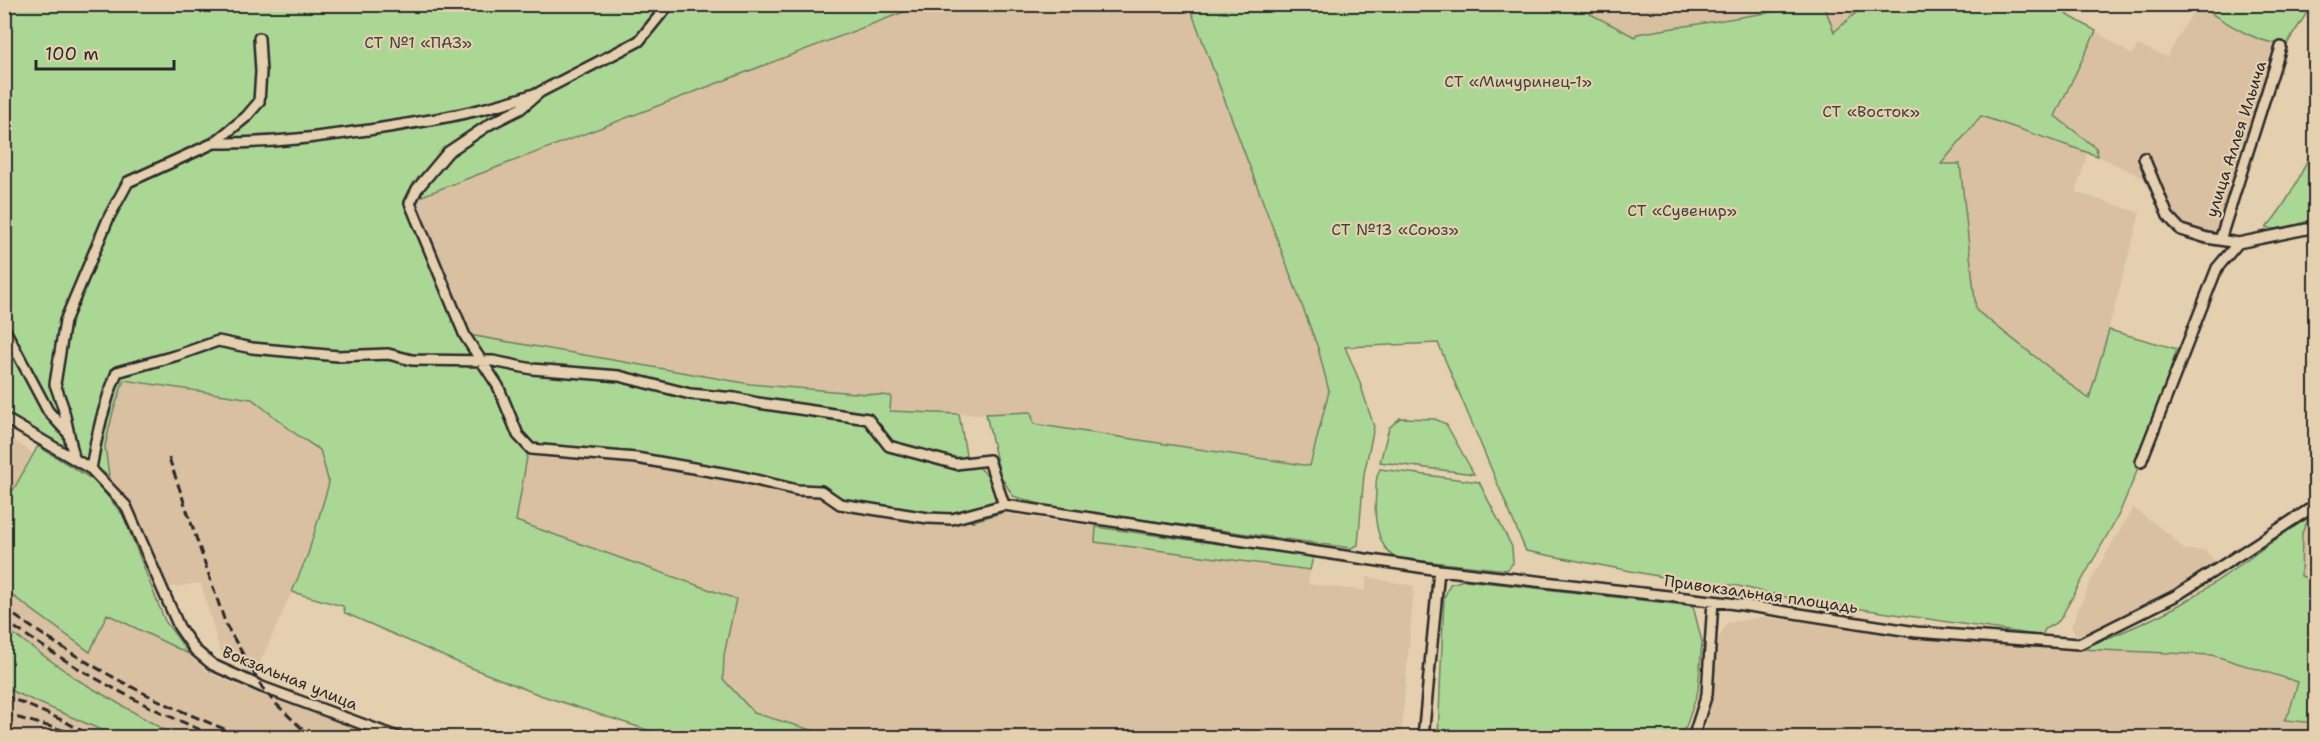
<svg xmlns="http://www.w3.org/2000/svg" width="2320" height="742" font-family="'Shantell Sans',sans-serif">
<rect width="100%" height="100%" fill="#e4cfae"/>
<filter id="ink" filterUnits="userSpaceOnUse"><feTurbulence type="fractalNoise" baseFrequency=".0167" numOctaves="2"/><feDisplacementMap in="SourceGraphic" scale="12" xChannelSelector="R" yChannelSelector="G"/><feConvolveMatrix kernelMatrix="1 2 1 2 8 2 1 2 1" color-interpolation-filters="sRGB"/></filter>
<g filter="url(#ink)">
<path fill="#d8c0a1" d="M1824 4 1865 5 1833 32Z
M922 5H1189L1317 341 1329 390 1310 466 1033 424 1030 412 979 414 890 411V396L750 384 469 335 415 205 419 197Z
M1573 5H1814L1637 34 1635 38Z
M2197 5 2252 35 2279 44 2215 246H2204L2176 235 2165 217 2152 188 2142 177 2098 156 2096 148 2055 116 2096 31 2132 55 2138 45 2167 57Z
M1980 116 2088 151 2076 192 2140 213 2089 400 1976 310 1960 165H1940Z
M124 380 252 399 297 435 320 450 329 483 308 554 258 668 220 651 201 583 167 588 131 504 109 476 105 446 113 412Z
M5 434 32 453 8 500 5 498Z
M528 451 635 461 974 521 1001 513 1096 527 1095 542 1310 570 1308 584 1365 591 1367 577 1414 586 1401 737H825L821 733 753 713 723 679 724 655 515 521Z
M2133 508 2171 536 2184 550H2205L2216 563 2183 585 2110 627 2076 635 2071 627 2093 576Z
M2315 514V581L2301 576 2302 532 2310 517Z
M5 590 90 652 107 614 189 654 206 671 241 687 377 737H172L173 735 78 680 5 628Z
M1762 617 1903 634 2080 649 2212 655 2298 682 2289 713 2284 720 2316 723 2315 738H1705L1718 639 1727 623Z
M4 688 99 729 124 737H5Z"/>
<path fill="#abd795" stroke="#6b8160" stroke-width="1.5" d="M4 5H922L419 197 415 205 469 335 750 384 891 396 890 411 959 414 966 455 990 478 1001 513 974 521H923L819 494 635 461 528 451 516 521 736 599 724 655 723 679 754 713 821 733 825 737H669L540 695 459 663 345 613 343 606 292 592 308 554 329 483 320 450 297 435 252 399 124 380 113 412 105 446 109 476 5 412Z
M1189 5H1573L1635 37 1637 34 1814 5H1824L1834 32 1865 5H2067L2066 14 2096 31 2055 116 2096 148 2098 156 1981 116 1941 164H1960L1976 310 2089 399 2109 330 2177 349 2135 476 2119 514 2059 621 2045 629 2042 636 1794 599 1738 586 1678 580 1526 551 1438 343 1345 347 1359 380 1374 427 1364 474 1358 545 1351 548 1050 507 1013 496 1000 475 986 414 1031 412 1034 424 1310 466 1329 391 1318 348Z
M2197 5H2315V15L2308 11 2287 44C2256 45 2223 20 2197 5Z
M2315 141V219L2279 230 2266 228C2289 202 2303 173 2315 141Z
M1400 418 1435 419 1446 424 1474 474 1380 462 1389 428Z
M38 446 95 481 123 515 165 621 189 654 107 614 90 652 5 590V498L8 499Z
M1380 469 1479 482 1512 547 1513 563 1507 570 1395 558C1375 543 1374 516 1376 492 1376 483 1376 476 1380 469Z
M2309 517 2302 533 2301 576 2315 581V723L2284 720 2289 713 2298 682 2212 655 2080 649C2114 636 2149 622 2181 604 2223 580 2263 547 2303 520Z
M1096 527 1313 557 1310 570 1095 542Z
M1464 580 1693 606 1702 642 1698 691 1686 727 1675 738 1438 737 1444 598 1450 584Z
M5 628 78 680 173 735 172 737H124L99 729 5 688Z"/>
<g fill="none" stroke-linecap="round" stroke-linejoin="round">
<g stroke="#2b2b2b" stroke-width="14">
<path id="minor" d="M669 4 639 41 540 92 520 109 490 124 448 152 417 189 410 203 465 336 498 386 518 435 531 449 636 458 739 476 797 490 821 491 840 504 928 518 952 519 1004 505 1439 570 1729 603 1916 632 2079 644 2177 595 2316 505
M214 143C271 144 326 136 382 128 434 120 485 111 534 94
M2144 158 2168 216 2181 230 2207 238 2238 243 2316 227
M2220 240 2281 47
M4 328 48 411 67 432
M4 418 91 469 126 506 179 627 195 650 213 665 262 687 400 738
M74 458 63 407 55 384 65 321 109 217 128 182 214 143 246 117 259 102 261 72 259 38
M2141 462 2217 268 2238 243
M91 469C96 436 104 404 117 372L178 355 218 341 252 348 338 356 388 354 412 360 493 361 532 369 619 376 690 394 735 398 758 403 868 419 889 446 956 464 989 460 1004 505
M1423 738 1439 570
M1693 738 1707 694 1713 601"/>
</g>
<use href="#minor" stroke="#e4cfae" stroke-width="9"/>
<path stroke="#2b2b2b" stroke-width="3" stroke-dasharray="9 4.5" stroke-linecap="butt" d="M169 458 226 625 262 687 274 702 312 738
M4 608C80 663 162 707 249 738
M4 620C72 668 144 708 221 738
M4 695 64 721 95 738
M4 714 77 734"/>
</g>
</g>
<g text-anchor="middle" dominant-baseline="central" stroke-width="4.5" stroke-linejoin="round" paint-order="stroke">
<g font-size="16" fill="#3e453b" stroke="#e4cfae">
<text x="418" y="42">СТ №1 «ПАЗ»</text>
<text x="1518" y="81">СТ «Мичуринец-1»</text>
<text x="1871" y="111">СТ «Восток»</text>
<text x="1682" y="210">СТ «Сувенир»</text>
<text x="1395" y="229">СТ №13 «Союз»</text>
</g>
<g font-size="16" fill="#2b2b2b" stroke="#e4cfae">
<text transform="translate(2236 139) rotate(-72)">улица Аллея Ильича</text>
<text transform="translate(1761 594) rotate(8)">Привокзальная площадь</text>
<text transform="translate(290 678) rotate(22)">Вокзальная улица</text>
</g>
</g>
<rect width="2320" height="742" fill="none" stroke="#e4cfae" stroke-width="24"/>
<rect x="12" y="12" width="2296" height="718" fill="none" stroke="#2b2b2b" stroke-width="2" filter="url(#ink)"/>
<path d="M36 60v9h138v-9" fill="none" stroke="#2b2b2b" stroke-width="3"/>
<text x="45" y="60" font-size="18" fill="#2b2b2b" stroke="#e4cfae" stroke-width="4.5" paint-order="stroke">100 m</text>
</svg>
